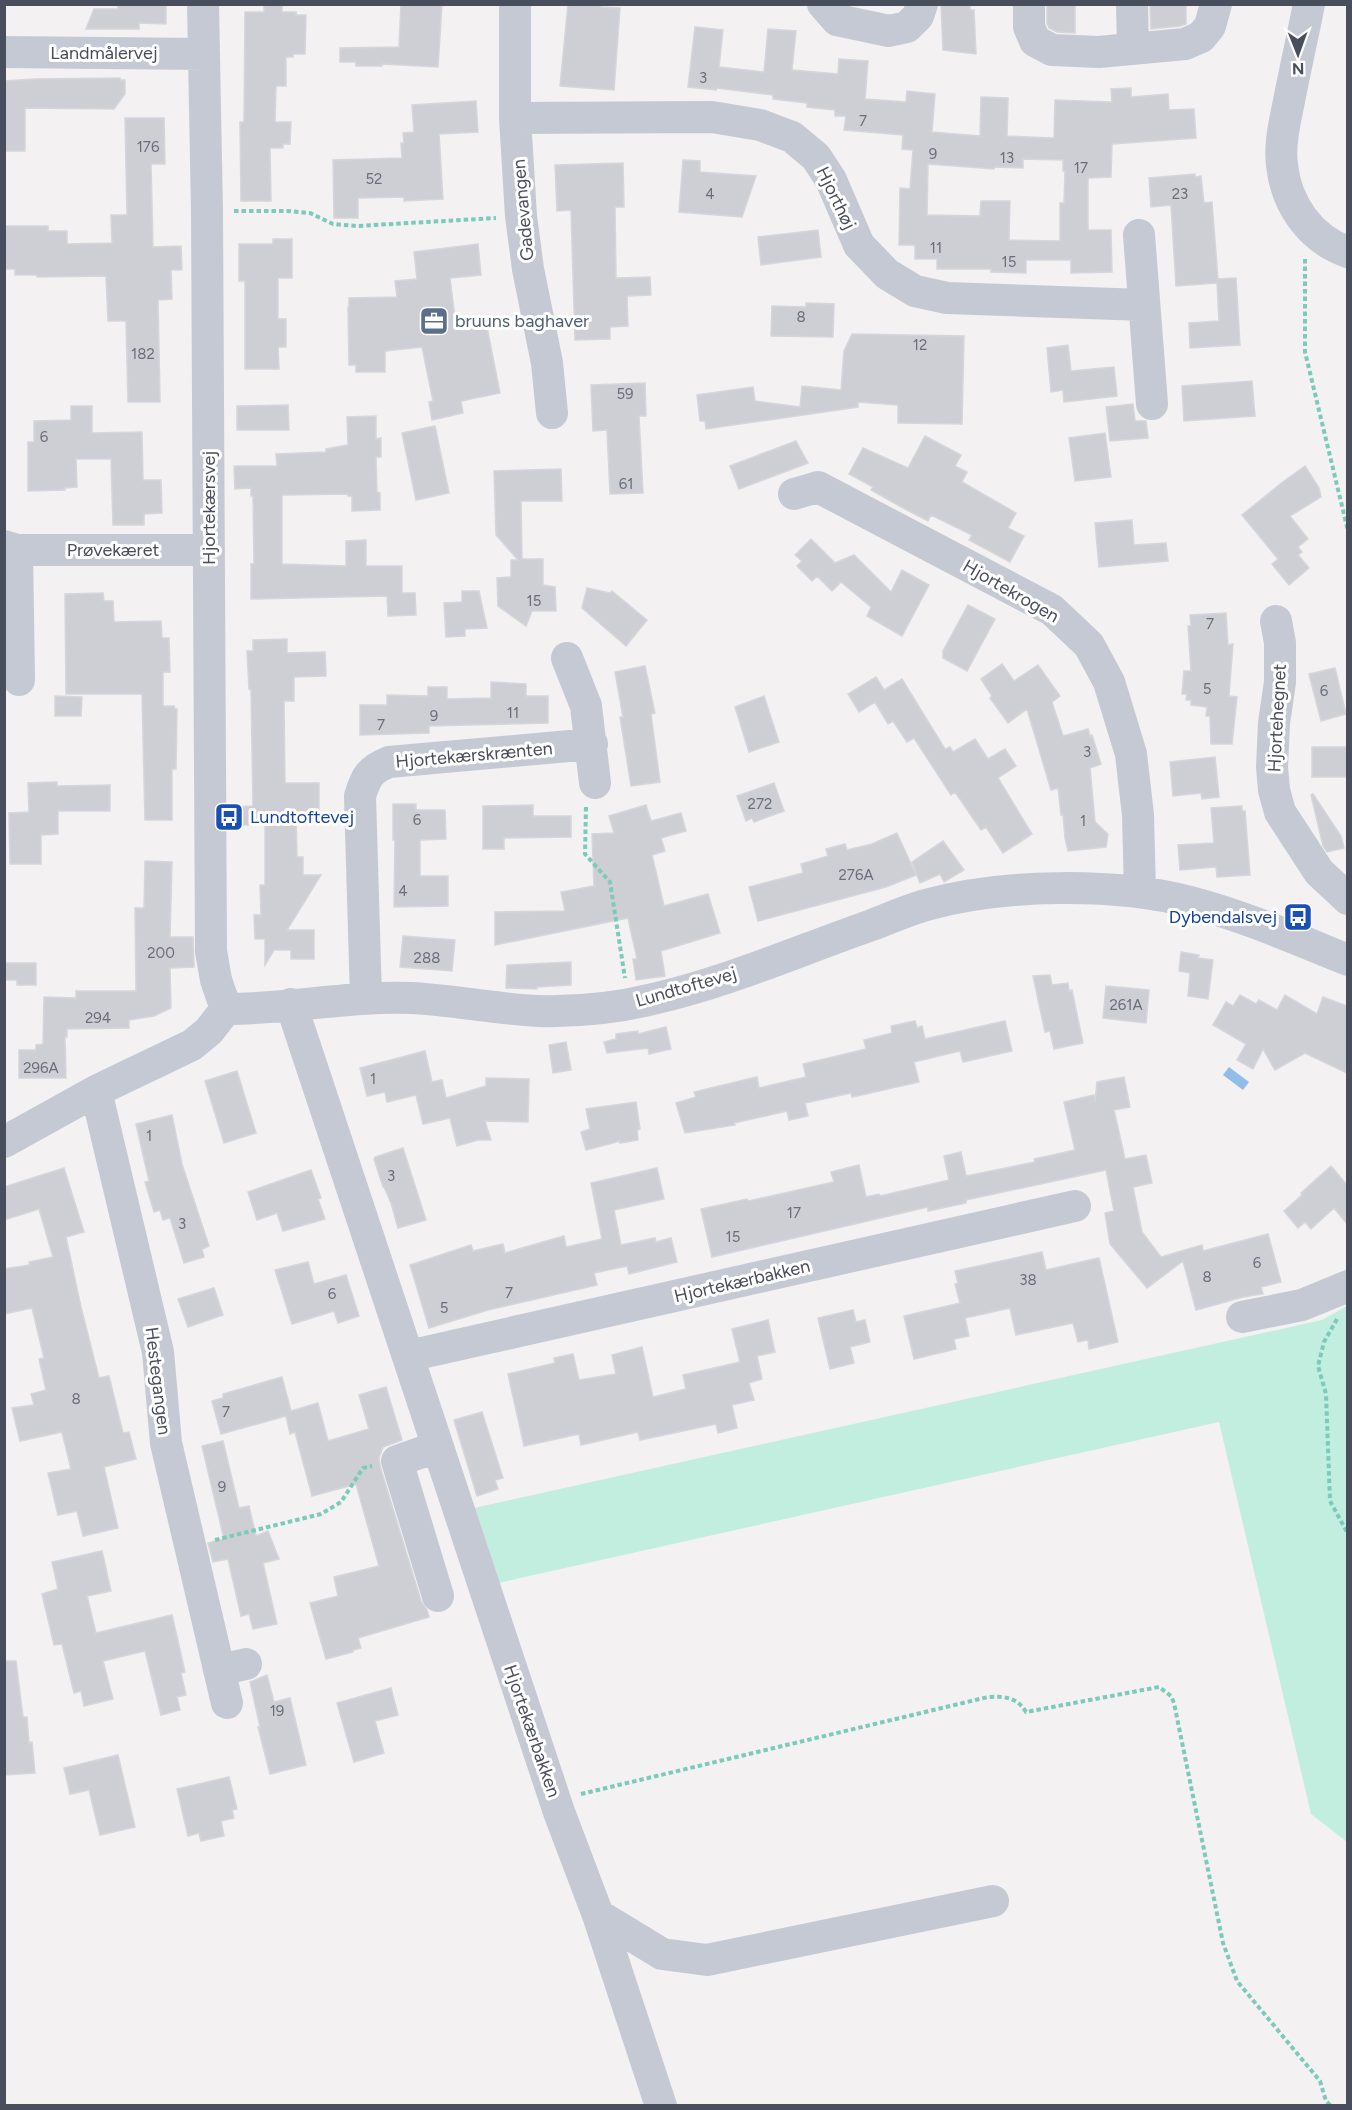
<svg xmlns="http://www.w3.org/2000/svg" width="1352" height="2110" font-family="Figtree,sans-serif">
<rect width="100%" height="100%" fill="#f3f1f1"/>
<path fill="#c2eee0" d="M1347 1306V1842L1311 1814 1219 1422 494 1584 465 1510 1322 1320Z"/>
<path fill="#91bde8" d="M1229 1067 1249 1082 1243 1090 1223 1075Z"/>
<path fill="#cecfd5" stroke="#d5d5dc" stroke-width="1.5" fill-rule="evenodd" d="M118 4H166V24L139 23V29H86L94 9H118Z
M264 4H282V12H296V15H306L305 54H293V57H286V86H276L275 122H291L290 144H283V148H270L271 201H241L240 122H244L245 12H264Z
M401 4H442L438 67 382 64V66H356V62H340V48L399 47Z
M568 4H601V7L620 8 614 90 560 86Z
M941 4H970V10H974L976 54 943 50Z
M1047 4H1075V33L1057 32 1049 28 1047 23Z
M1150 4H1186V24L1180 26 1151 29Z
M695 27 723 30 719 67 764 72 768 29 796 31 792 70 838 74 839 59 868 61 865 99 906 102 907 91 935 94 932 132 980 136 981 97 1008 98 1007 136 1054 138 1055 100 1112 102 1111 89 1131 88V97L1168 94 1169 110 1194 109 1196 138 1112 144 1111 177 1088 178V230H1111L1112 272 1071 273V260H1026V273L991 272V269H937V259H915V245H899L900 188 910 189 913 150 902 149 903 135 844 130 846 116H835V110L807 107V103L773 99V95L717 88 716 90 688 87ZM1023 159 1063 160V171H1065L1064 203H1060V241L1009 240 1010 201H981L980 216 927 215 928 164 994 169V167L1023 168Z
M120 78V80H125V94L114 109 25 108V151H4V81L36 79Z
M476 101 478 132 439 134 443 199 404 201V197L358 198V218H334L333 160 402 158 401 143H404L403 133 414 132 412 105Z
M125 118H164L165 164H151L153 247 181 246 182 270H171L172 299 158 300 160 402H128L126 321H108L106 276 37 277V275H15V269H4V226H48V231H67V244L112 243 111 215H127Z
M683 160 700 161V172L756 176 742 217 679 212Z
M623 163 624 207H615L616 278 650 277 651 295 627 296 628 326 610 327V339L575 340 571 210 557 211 555 165Z
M1195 174V177L1201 176 1204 203 1212 202 1218 279 1236 278 1240 345 1190 348 1189 323 1219 321 1217 283 1176 286 1171 205 1151 207 1149 178Z
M818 230 821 257 761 265 758 237Z
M273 239H292V278H278V319H286V347H278L279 369H245V281H239V244H273Z
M478 244 481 275 450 278 456 326H459L460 331 487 327 500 393 461 401 463 413 432 420 429 402 433 401 422 347 385 351V372H356V365H349L348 307H349V298L397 297 395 281 417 279 414 252Z
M806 303 834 304 833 337 771 336 772 306 806 307Z
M852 334 964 336 962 424 898 423V405L858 402V407L706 429 705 421H700L697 395 753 387 755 401 800 407 802 386 841 390 844 351Z
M1068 345 1071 371 1114 367 1117 396 1064 402 1063 390 1051 392 1047 348Z
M1252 381 1255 416 1184 421 1182 386Z
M645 383 646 416H639L643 493 610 494 607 430 593 431 591 385Z
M1133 404 1135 421H1146L1148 438 1110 441 1106 407Z
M288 405 289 430H237V406Z
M71 406H92V433L142 432 143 480H161L162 513 144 514V525H113L111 459H76L77 487 64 488 65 490 28 491V442H34V421L71 420Z
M376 416V439L381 438V457H376L377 492 380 493V510L352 511V496H348V494L282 495V564L346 566V541L366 540V566H402V593H415L416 615 388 616 387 596 251 599V564H254L253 496H251V488L235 489 234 466H277L276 454 326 452V449L348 445 347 417Z
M435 426 449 493 416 500 402 433Z
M1105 433 1111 477 1075 481 1069 438Z
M925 436 961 455 955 466 967 472 962 482 1016 513 1008 528 1024 536 1010 562 969 540 972 535 931 515 928 521 905 509 871 490 873 487 849 474 863 448 908 468Z
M796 441 808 463 739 489 730 466Z
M1305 466 1319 488 1321 497 1290 516 1308 539 1298 547 1302 552 1298 555 1309 568 1289 585 1272 564 1278 559 1242 515 1284 481Z
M561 469 562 501H521L522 559H543V585L555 587 556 611H532L526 626 498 606 497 578 511 577V560H518L496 535 494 471Z
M1132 520 1134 545 1166 543 1168 561 1099 567 1095 523Z
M811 539 835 563 854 555 891 592 902 570 929 585 902 636 867 616 871 607 841 582 832 591 817 576 812 581 797 566 802 561 795 555Z
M587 588 610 593 612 591 647 620 626 646 582 608Z
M462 591H479L487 628 465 629V636L446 637 444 603 462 602Z
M103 593 104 601H113L114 622 161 621 162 638H169L170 672H163V706H174L175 709H177L176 769H172V820H145L142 694H66L65 594Z
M968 605 995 619 967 671 943 658V651Z
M1226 613 1228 645 1233 644 1229 696 1237 697 1232 744H1211L1210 716H1206L1207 707 1191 705V700H1186L1187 694H1182L1184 671H1191L1188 626H1191L1190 615Z
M287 639V653L325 652 326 676 294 677V701H284L285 783H319V816H296L297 857H303V875H321L287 930H314V959H291V950H274L265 965V939H255L254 915H261L260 885H265V825H233V807L253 806 251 690 249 689 247 651H253V640Z
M1002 664 1014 681 1038 665 1060 696 1052 702 1063 736 1088 729 1090 736 1092 735 1101 764 1090 768 1095 822 1108 834 1106 847 1068 851 1065 838 1063 814 1061 815 1058 788 1051 790 1027 709 1008 723 990 698 992 696 981 679Z
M645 666 655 713 651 714 660 782 631 786 620 717H623L615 672Z
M1335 668 1346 714 1321 721 1309 674Z
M876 677 884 690 902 679 945 749 950 747 953 752 975 739 988 759 1005 749 1016 766 998 778 1032 834 1003 853 986 827 981 830 955 792 951 795 914 738 907 742 893 721 888 724 875 702 859 712 848 694Z
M491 682 526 684V696H548V723L429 726V733L360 735V705H387V695L428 696V687H447V699L491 698Z
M55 696 82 697 81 716H55Z
M764 696 779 742 749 752 735 707Z
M1312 747H1347V777H1312Z
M1215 757 1219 797 1202 799 1201 793 1173 796 1170 762Z
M57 782V786L110 785V811H58V834L41 835V864H10L9 813 29 812 28 783Z
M774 783 784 811 754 822 752 818 746 821 737 796Z
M1313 794 1341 836 1344 848 1327 852 1323 846 1311 795Z
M393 804H416V810H445L446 839 420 840V876H448V906L394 907 395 840H393Z
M533 805V816H571V837L504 838V849H483V806Z
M646 805 651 821 681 813 686 831 661 838 665 851 652 855 664 906 708 894 720 933 661 951 665 976 636 980 633 959H637L628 918 495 945V912L565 911 561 892 594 886 592 834 614 833 609 816Z
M1242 806V811H1245L1250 875 1217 877 1216 867 1180 870 1178 845 1214 843 1211 808Z
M897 833 916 875 886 887 758 921 749 887 803 873 801 864 828 856 826 849 845 844 847 850 872 844Z
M943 841 964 870 944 882 940 874 920 883 912 862Z
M145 861 172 862 170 937H193L194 967 170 968 171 1008 154 1016 129 1020V1028L67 1029V1037H65L66 1078H19V1050H36V1045L43 1044 44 997 76 998V991H136L135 908H144Z
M403 936 455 940 452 971 400 967Z
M1181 952 1199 955 1198 958 1213 960 1208 999 1188 996 1190 973 1179 971Z
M571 962V985L537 987V989L506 988 507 965Z
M4 963H36V985H17V980H4Z
M1050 975 1052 985 1068 983 1069 991 1072 990 1083 1043 1054 1049 1050 1031 1045 1032 1033 976Z
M1106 986 1149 990 1146 1023 1103 1018Z
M1240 995 1256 1004 1259 1000 1277 1010 1285 995 1317 1014 1323 997 1347 1006V1073L1305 1053 1275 1070 1263 1049 1253 1069 1237 1060 1246 1044 1213 1025 1226 1002 1233 1006Z
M915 1021 917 1028 922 1026 925 1039 1005 1021 1012 1051 963 1062 960 1051 914 1062 919 1082 852 1097 851 1093 805 1103 808 1116 789 1120 787 1111 734 1123 735 1125 685 1133 676 1103 696 1097 694 1092 757 1077 759 1088 806 1077 803 1064 866 1049 864 1040 892 1033 891 1026Z
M666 1027 671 1049 649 1054 648 1048 607 1053 604 1042 616 1039V1034L638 1031V1034Z
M566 1042 571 1070 553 1073 549 1045Z
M425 1051 432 1082 442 1080 446 1098 486 1086V1078L529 1079 528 1122 485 1121 491 1140H478L457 1146 450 1118 423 1124 416 1095 387 1102 385 1092 367 1096 360 1068Z
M237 1071 256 1133 224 1143 205 1081Z
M1124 1077 1130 1107 1114 1110 1125 1159 1146 1155 1152 1183 1133 1187 1142 1232 1161 1257 1202 1245 1203 1251 1268 1234 1281 1282 1261 1287 1263 1294 1243 1297 1196 1310 1183 1261 1147 1288 1110 1244 1105 1213 1114 1211 1106 1170 966 1200V1203L928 1211V1207L712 1257 701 1209 747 1199 748 1201 834 1182 831 1172 859 1165 866 1197 879 1194 880 1196 949 1180 944 1156 961 1152 966 1176 1035 1162 1034 1159 1075 1150 1064 1102 1094 1095 1095 1102 1097 1082Z
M636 1102 640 1129 637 1130 638 1140 620 1143V1141L586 1150 581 1132 590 1129 586 1109Z
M172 1115 182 1164 209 1246 202 1249 204 1257 184 1263 170 1218 163 1220 160 1210 154 1212 145 1182 149 1181 136 1124Z
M403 1148 426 1220 398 1228 391 1203 384 1187H383L374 1159 375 1157Z
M1331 1166 1347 1185V1224L1334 1208 1311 1229 1305 1222 1298 1228 1284 1211 1302 1195 1301 1193Z
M64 1168 84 1232 66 1237 81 1307 99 1378 109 1376 123 1433 129 1432 136 1459 104 1467 118 1528 83 1536 77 1511 58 1515 48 1473 71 1469 62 1432 20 1441 12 1408 34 1405 31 1394 46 1390 39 1359 44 1358 32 1308 4 1314V1269L30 1265 29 1262 53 1257 39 1209 4 1220V1187Z
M657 1168 664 1199 614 1210 621 1245 655 1238 656 1242 671 1238 677 1262 629 1274 627 1266 594 1273 597 1285 488 1310 429 1328 410 1265 471 1245 473 1251 503 1244 505 1253 564 1236 566 1247 602 1239 591 1183Z
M311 1170 321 1198 318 1199 325 1219 283 1231 277 1213 257 1220 248 1192Z
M1042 1252 1046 1270 1099 1258 1118 1342 1089 1349 1088 1340 1078 1342 1073 1323 1016 1335 1010 1308 965 1318 969 1336 954 1339 956 1349 914 1359 904 1316 960 1303 955 1284 958 1283 955 1271Z
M308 1262 314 1284 346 1275 359 1316 338 1323 334 1311 292 1324 275 1270Z
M214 1288 223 1315 188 1327 178 1299Z
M853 1310 856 1322 865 1320 870 1342 850 1347 854 1363 830 1369 818 1318Z
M768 1320 775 1352 757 1356 762 1379 749 1383 754 1400 732 1405 737 1428 718 1433 716 1424 640 1440 638 1432 581 1445 579 1434 524 1446 508 1374 555 1363 554 1358 573 1354 579 1380 616 1374 612 1355 642 1347 653 1397 686 1389 683 1375 740 1362 732 1329Z
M282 1377 291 1411 318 1403 328 1441 369 1429 359 1395 386 1387 402 1440 383 1447 379 1458 380 1466 421 1601 427 1610 429 1617 358 1638 361 1648 353 1650V1652L326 1659 310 1603 338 1596 334 1577 379 1566 356 1484 312 1496 295 1432 290 1434 286 1416 221 1434 212 1401 223 1398V1394Z
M482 1412 503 1478 495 1480 498 1489 477 1496 454 1420Z
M223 1441 239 1508 249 1506 256 1536 268 1531 279 1559 263 1563 277 1624 253 1629 249 1614 241 1616 228 1559 213 1562 208 1543 224 1539 202 1446Z
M102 1551 111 1591 87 1596 96 1633 172 1615 185 1672 181 1673 186 1695 177 1697 180 1710 161 1715 145 1651 103 1661 113 1699 84 1706 81 1691 74 1693 62 1644 54 1645 42 1594 58 1589 52 1562Z
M4 1661H16L23 1717H27L29 1743 32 1742 35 1773 4 1775Z
M267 1675 274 1702 290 1698 306 1765 270 1774 258 1727H260L250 1682Z
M391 1688 398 1715 375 1721 384 1753 354 1762 337 1703Z
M118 1755 135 1827 100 1835 89 1790 70 1794 64 1768Z
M229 1777 237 1809 232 1810 234 1818 221 1821 224 1836 201 1841 199 1833 188 1836 177 1789Z"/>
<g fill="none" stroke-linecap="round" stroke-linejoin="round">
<path stroke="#7bcaba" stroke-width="4" stroke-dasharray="4.5 3" stroke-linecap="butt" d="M234 211H287L310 213 333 224 357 226 496 218
M1305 259V352L1348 531
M586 807 585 854 610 882 625 978
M1337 1319 1324 1342 1318 1366 1326 1394 1330 1501 1348 1534
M215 1540 321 1514 341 1502 363 1468 372 1466
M581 1794 988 1697C1004 1696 1017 1697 1026 1712L1159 1687 1171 1696 1174 1703 1223 1943 1237 1981 1320 2081 1326 2101 1331 2106"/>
<path stroke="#c5c9d4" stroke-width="32" d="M203 4 207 212 211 951 216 980 226 1009
M515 4V118L521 216 528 269 547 363 552 413
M823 4 837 20 889 31 907 27 918 16 922 4
M1029 4V27L1035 41 1052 50 1099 52 1185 44 1201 37 1210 26 1216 4
M1132 4 1133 48
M1309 4C1303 35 1296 65 1290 96 1286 117 1279 142 1282 165 1286 204 1310 239 1348 252
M4 52 204 54
M515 118 712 117 760 125 792 137 816 157 831 180 859 245 887 274 915 291 947 298 1144 305
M1139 235 1152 404
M794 494 818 487 1052 610 1089 645 1109 682 1131 754 1138 815 1140 892
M4 546 17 550H209
M17 550 19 680
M1276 621 1280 643V682L1274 723 1272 767 1274 790 1280 812 1319 872 1348 899
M567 658 586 706 595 783
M366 998 360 796C366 777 369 770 389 762L592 744
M291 1004 559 1812 598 1915 661 2106
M226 1009C288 1009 349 996 411 998 453 1000 495 1009 538 1011 576 1012 616 1008 653 999 728 982 800 950 872 925 890 918 908 910 926 905 1002 884 1114 882 1190 902 1244 916 1296 939 1348 960
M96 1091 158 1352 166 1443 227 1703
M4 1142 96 1091 192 1045 209 1031 226 1009
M1242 1317 1302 1305 1348 1286
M408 1356 1075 1206
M437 1447 397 1461 438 1596
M219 1670 246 1664
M598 1915 662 1954 707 1960 993 1901"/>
</g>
<defs>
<g id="office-square" transform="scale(1.5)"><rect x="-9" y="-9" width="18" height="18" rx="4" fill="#5c6f8a" stroke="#fff"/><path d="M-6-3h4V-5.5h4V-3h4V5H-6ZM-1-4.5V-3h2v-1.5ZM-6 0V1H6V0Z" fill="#fff"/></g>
<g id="bus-square" transform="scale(1.5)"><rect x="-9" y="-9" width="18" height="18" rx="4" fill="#1a4fb4" stroke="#fff"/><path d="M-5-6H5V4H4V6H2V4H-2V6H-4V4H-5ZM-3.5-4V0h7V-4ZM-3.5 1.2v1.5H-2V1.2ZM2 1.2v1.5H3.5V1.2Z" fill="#fff"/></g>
</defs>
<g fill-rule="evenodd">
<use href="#office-square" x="434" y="321"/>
<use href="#bus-square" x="229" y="817"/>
<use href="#bus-square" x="1298" y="917"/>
</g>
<g text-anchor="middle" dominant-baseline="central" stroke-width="6" stroke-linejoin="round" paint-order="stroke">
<g font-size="15" fill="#6a6e7b">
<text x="703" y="78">3</text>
<text x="863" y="121">7</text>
<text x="148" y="147">176</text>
<text x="933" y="154">9</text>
<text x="1007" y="158">13</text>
<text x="1081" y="168">17</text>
<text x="374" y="179">52</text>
<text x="710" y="194">4</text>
<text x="1180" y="194">23</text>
<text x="936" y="248">11</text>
<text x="1009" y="262">15</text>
<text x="801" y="317">8</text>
<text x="920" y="345">12</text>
<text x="143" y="354">182</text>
<text x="625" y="394">59</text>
<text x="44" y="437">6</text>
<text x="626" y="484">61</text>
<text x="534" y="601">15</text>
<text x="1210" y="624">7</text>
<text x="1207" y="689">5</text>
<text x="1324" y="691">6</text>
<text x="513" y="713">11</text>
<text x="434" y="716">9</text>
<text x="381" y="725">7</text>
<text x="1087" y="752">3</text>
<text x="760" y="804">272</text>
<text x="417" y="820">6</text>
<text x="1083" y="821">1</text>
<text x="856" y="875">276A</text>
<text x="403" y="891">4</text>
<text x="161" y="953">200</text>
<text x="427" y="958">288</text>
<text x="1126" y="1005">261A</text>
<text x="98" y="1018">294</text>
<text x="41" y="1068">296A</text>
<text x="373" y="1079">1</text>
<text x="149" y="1136">1</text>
<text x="391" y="1176">3</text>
<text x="794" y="1213">17</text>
<text x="182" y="1224">3</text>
<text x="733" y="1237">15</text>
<text x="1257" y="1263">6</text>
<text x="1207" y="1277">8</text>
<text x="1028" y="1280">38</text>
<text x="509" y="1293">7</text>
<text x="332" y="1294">6</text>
<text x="444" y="1308">5</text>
<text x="76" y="1399">8</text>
<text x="226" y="1412">7</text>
<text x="222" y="1487">9</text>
<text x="277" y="1711">19</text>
</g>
<g font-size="18" fill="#494e5d" stroke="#fff">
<text x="104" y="53">Landmålervej</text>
<text transform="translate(836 198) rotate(64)">Hjorthøj</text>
<text transform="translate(523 210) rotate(-95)">Gadevangen</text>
<text transform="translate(209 508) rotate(-90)">Hjortekærsvej</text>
<text x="113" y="550">Prøvekæret</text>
<text transform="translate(1011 591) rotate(30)">Hjortekrogen</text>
<text transform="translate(1277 718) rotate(-87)">Hjortehegnet</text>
<text transform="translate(474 755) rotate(-5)">Hjortekærskrænten</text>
<text transform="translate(686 987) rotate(-16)">Lundtoftevej</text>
<text transform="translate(742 1281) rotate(-13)">Hjortekærbakken</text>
<text transform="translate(158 1381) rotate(83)">Hestegangen</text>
<text transform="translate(532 1731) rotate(71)">Hjortekærbakken</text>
</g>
<g font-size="18" fill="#4e5e75" stroke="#fff" text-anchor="start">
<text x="455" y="321">bruuns baghaver</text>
</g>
<g font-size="18" fill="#164399" stroke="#fff" text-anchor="start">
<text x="250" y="817">Lundtoftevej</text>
<text x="1277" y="917" text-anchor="end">Dybendalsvej</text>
</g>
</g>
<rect width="1352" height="2110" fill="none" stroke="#494e5d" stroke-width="12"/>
<g transform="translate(1298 54) rotate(179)" stroke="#ffffff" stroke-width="4.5" paint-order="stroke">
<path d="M0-4.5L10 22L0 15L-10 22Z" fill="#494e5d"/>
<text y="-9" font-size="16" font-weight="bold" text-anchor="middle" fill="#494e5d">N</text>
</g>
</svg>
